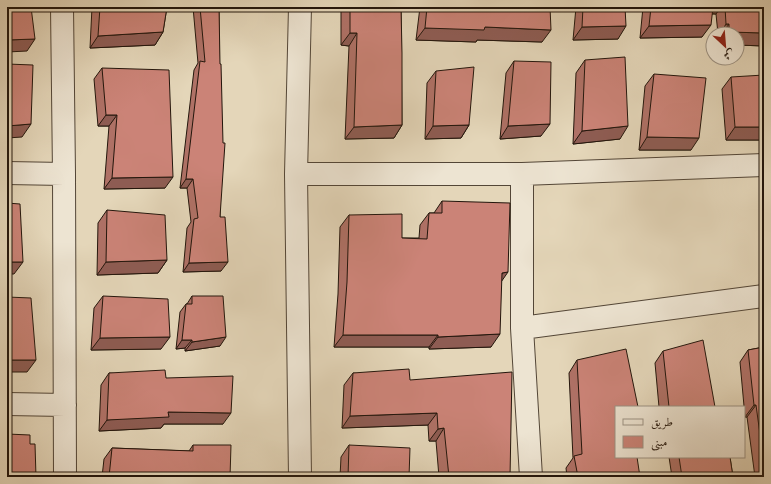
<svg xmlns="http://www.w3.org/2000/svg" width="771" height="484" font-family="'IM FELL Great Primer',Amiri,serif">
<rect width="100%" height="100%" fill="#e4d6b9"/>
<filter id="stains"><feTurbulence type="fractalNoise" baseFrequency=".005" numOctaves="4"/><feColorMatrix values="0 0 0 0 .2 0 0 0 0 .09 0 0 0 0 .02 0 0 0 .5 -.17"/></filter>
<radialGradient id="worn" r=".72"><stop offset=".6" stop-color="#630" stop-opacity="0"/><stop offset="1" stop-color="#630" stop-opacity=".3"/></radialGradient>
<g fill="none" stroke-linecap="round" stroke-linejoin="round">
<g stroke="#534637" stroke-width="24">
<path id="minor" d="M62 7 64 174 65 477
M300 7 296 174 300 477
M7 173 64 174
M296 174H522L764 165
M522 174V328L531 477
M522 328 764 296
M7 404 65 405"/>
</g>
<use href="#minor" stroke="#ede4d2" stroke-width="22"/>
</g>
<path fill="#af7166" stroke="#23160c" d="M92 7H167L163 32 155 45 90 48Z
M193 7H219L220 217 221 271 183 272 187 228 191 222 187 188H180L194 70 198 63Z
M341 7H401L402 125 394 138 345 139 349 46 341 45Z
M420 7H550L542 42 477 40 476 42 416 40Z
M576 7H625L618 39 573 40Z
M643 7H764V46L737 45V34H718L716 14H712L702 37 640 38Z
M585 60 620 139 573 144 576 73Z
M514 61 541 136 500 139 506 73Z
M102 68 165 188 104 189 109 126H98L94 79Z
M436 71 469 125 461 138 425 139 427 83Z
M654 74 691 150H639L645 86Z
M731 77 764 140H726L722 89Z
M442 201 501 282 491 347 429 349V347H334L338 294 340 227 349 215 402 238H419L420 225 429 213H434Z
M107 210 167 260 158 273 97 275 98 223Z
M103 296 161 349 91 350 94 308Z
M192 296 220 346 185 351V348L176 349 180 312 186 304H187Z
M764 347V477H755L747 417H745L740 362 748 350Z
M663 351 715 407H659L655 363Z
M577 360 616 407 640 477H567L566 468 573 458 569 373Z
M109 373 166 378 223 424H164L161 428 99 431 101 385Z
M353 373 410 380 510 477H439L436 441H429L428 425 342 428 344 385Z
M193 445 230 477H102L104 459 112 448 189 451Z
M349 445 409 477H340L341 457Z
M669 457H730L733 477H672Z"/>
<path fill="#8e5c53" stroke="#23160c" d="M709 7H721L716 14 705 13Z
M726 24H729L722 34H720Z
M711 25 702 37 640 38 649 26Z
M626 26 618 39 573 40 582 27Z
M485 27 551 30 542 42 477 40 476 42 416 40 425 28Z
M163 32 155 45 90 48 98 36Z
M729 32 764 33V46L737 45V34H728Z
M350 33H357L349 46 341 45Z
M35 39 27 51 7 52V40Z
M106 115H117L109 126H98Z
M31 124 22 137 7 138V126Z
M550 124 541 136 500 139 508 126Z
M402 125 394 138 345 139 354 127Z
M469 125 461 138 425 139 433 126Z
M628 126 620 139 573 144 582 131Z
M735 127H764V140H726Z
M647 137 699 138 691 150H639Z
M173 177 165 188 104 189 112 178Z
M186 179H193L187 188H180Z
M167 260 158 273 97 275 106 262Z
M7 262H23L14 274H7Z
M228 262 221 271 183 272 189 263Z
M508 272 499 285 502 273Z
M500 334 491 347 429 349 438 337Z
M343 335H438L429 347H334Z
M170 337 161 349 91 350 100 338Z
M226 337 220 346 185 351 192 342Z
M182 340H192L185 348 176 349Z
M7 360H36L27 372H7Z
M754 405H756L747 417H745Z
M168 412 231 413 223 424H164L161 428 99 431 107 420Z
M437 413 428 425 342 428 350 416Z
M444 428 436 441H429L438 429Z"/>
<path fill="#cb8377" stroke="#23160c" d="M7 7H31L35 39 7 40Z
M100 7H167L163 32 98 36Z
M200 7H219L220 64H221L223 143H225L220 217H225L228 262 189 263 194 219 198 218 193 179H186L200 61 205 62Z
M350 7H401L402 53V125L354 127 357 33H350Z
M427 7H550L551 30 485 27 484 30 425 28Z
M583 7H625L626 26 582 27Z
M651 7H713L711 25 649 26Z
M725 7H764V33L729 32V24H726Z
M625 57 628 126 582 131 585 60Z
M514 61 551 62 550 124 508 126Z
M7 64 33 65 31 124 7 126Z
M474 67 469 125 433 126 436 71Z
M102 68 169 70 173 177 112 178 117 115H106Z
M654 74 706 78 699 138 647 137Z
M764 75V127H735L731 77Z
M442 201 510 203 508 272 502 273 500 334 438 337V335H343L347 282 349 215 402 214V238L427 239 429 213H442Z
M7 203 20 204 23 262H7Z
M107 210 165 215 167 260 106 262Z
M103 296 168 299 170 337 100 338Z
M192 296H223L226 337 192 342V340H182L186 304H192Z
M7 297 31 298 36 360H7Z
M703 340 715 407H669L663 351Z
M764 347V464L756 405H754L748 350Z
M626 349 638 407H616V457H637L640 477H578L574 456 582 454 577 360Z
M409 369 410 380 512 372 510 477H449L444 428 438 429 437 413 350 416 353 373Z
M165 370 166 378 233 376 231 413 168 412 169 417 107 420 109 373Z
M7 434 30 435V444H35L36 477H7Z
M193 445H231L230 477H109L112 448 193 451Z
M349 445 410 448 409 477H348Z
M679 457H730L733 477H682Z"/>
<rect width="771" height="484" fill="none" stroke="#e4d6b9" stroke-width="24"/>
<rect x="8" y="8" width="755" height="468" fill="none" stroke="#23160c" stroke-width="2"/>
<rect x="12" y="12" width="747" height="460" fill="none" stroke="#23160c"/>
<rect x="615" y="406" width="130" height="52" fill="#ede4d2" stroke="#9c9283"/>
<rect x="623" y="419" width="20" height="6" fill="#ede4d2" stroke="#9c9283"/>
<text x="651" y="426" font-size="12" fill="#23160c">طريق</text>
<rect x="623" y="436" width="20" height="12" fill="#cb8377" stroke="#9c9283"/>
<text x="651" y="446" font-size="12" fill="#23160c">مبنى</text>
<g transform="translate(725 46) rotate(154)"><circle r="19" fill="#ede4d2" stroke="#9c9283"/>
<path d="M0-3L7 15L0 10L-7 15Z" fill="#8f2418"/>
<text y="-6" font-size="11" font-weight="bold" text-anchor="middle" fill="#23160c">ش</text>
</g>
<rect width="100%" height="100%" filter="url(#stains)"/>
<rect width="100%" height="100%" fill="url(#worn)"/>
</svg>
